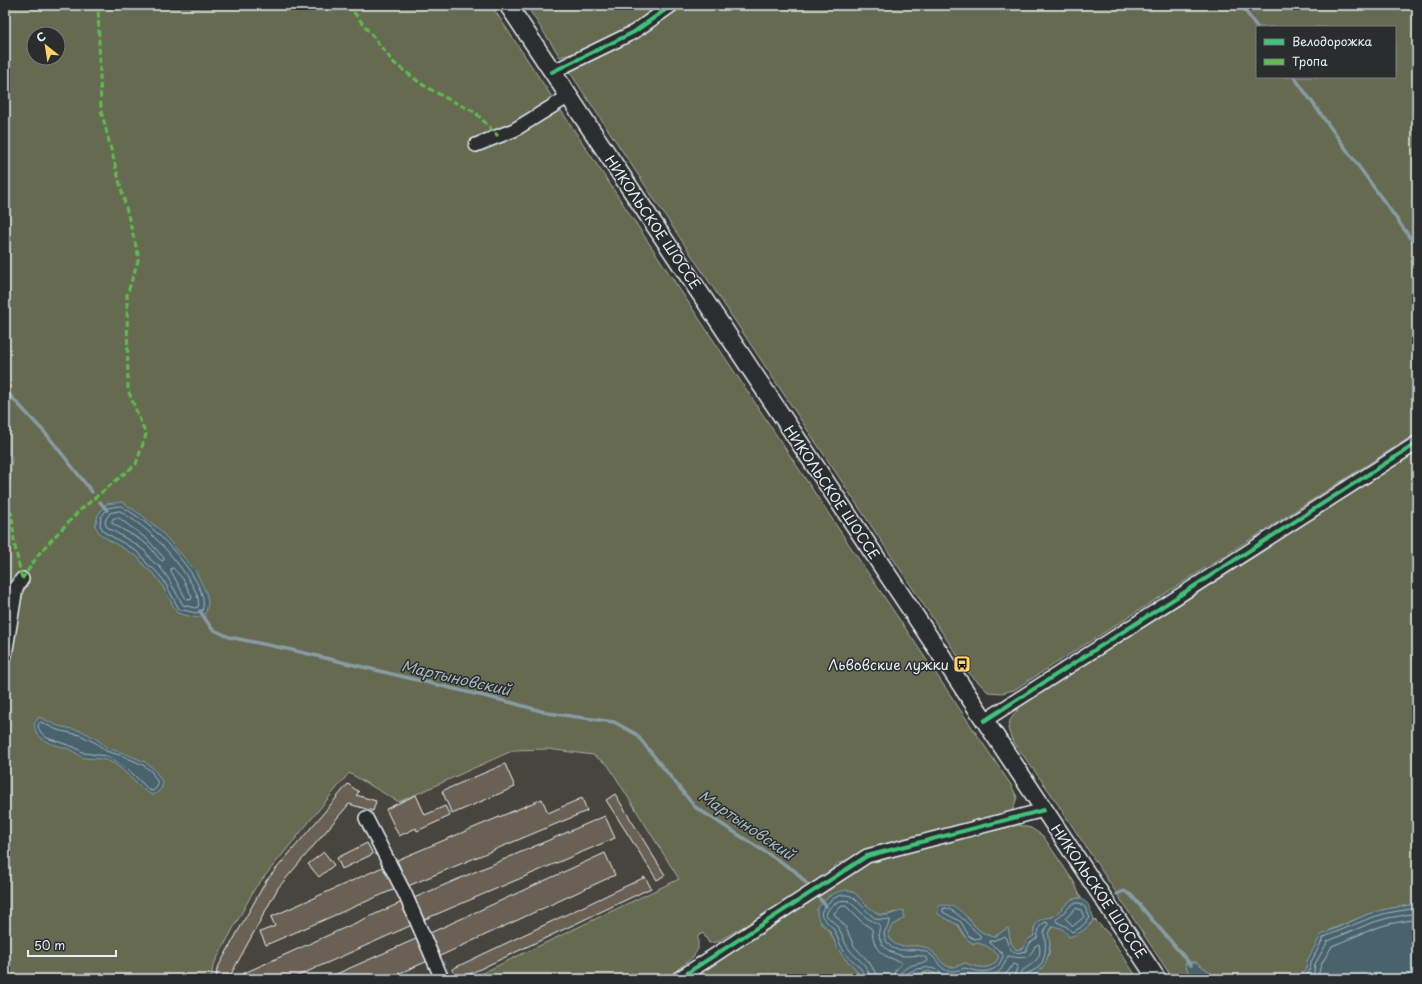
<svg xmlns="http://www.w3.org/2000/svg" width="1422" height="984" font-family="'Playpen Sans',sans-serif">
<rect width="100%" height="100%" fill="#373735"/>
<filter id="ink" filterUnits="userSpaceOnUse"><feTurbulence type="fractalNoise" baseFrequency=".025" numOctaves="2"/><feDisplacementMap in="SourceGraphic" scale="8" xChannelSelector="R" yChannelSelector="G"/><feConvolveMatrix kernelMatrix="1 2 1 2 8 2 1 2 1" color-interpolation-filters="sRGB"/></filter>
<g filter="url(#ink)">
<path fill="#46443e" d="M548 749 593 755 608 765 680 879 470 979H211L213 966 255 888 349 773 399 802 514 750Z"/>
<path fill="#656b51" stroke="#a6aea4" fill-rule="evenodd" d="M5 5H491L860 561 1011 785 1017 797 1012 813 881 846 845 863H838L828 873 777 907 717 942 709 943 703 933 698 936V949L693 957 666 979H477L476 976 679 879 608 765 593 755 548 749 514 750 399 802 349 773 255 888 213 966 211 979H5V534L12 457 5 450ZM34 34H58V58H34Z
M526 5H664C632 27 598 48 560 57Z
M682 5H1417V433L1014 690 1002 693 988 692 969 673 569 71 637 37ZM1257 27H1395V77H1257Z
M1417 452V904L1386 909 1368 914 1330 930 1313 951 1307 961 1306 969 1299 979H1213L1211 973 1196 962 1185 963 1188 972 1194 979H1173L1049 791 1012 740 1008 729 1010 720 1021 705Z
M1018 825 1031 828 1043 836 1074 882 1081 898 1072 899 1053 917 1045 918 1034 928V936L1027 940 1024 948 1016 950 1011 943 1008 928 994 937C980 934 976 927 967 917L945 918 958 925 966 938 972 943C983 942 991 948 999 956 993 972 979 968 965 963 960 965 955 968 950 967 940 966 936 950 924 947 909 943 894 954 888 933L891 927 904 918 895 912C875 921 868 907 855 893L829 896 817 909 821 924C834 932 835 948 846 960 848 962 851 963 853 966 857 970 859 974 862 979H690L873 859Z
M1094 919 1108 933 1138 979H1025C1045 970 1054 954 1048 933L1052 927 1059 926 1065 930 1090 925Z
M929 971 936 974 939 979H904L916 974Z"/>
<path fill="#48636d" stroke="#889ca5" d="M122 502 140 514 158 528 195 570 206 592 208 603 206 613 197 618 177 613 161 583 154 574 145 567 139 558 101 535 95 526 98 515 106 504Z
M39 717 58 726 82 731 98 740 107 748 124 753 145 762 154 769 163 783 161 789 157 793 152 795C135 787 125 766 106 760 99 758 91 759 84 758 79 756 76 752 71 750 57 744 36 744 34 724Z
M847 890 855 893 866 905 879 915H888L904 910V918L891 927 888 933C893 953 909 943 924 947 936 950 940 966 950 967 955 968 960 965 965 963 978 968 993 972 999 956 991 948 983 942 972 943L966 938 958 925 938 914V906C963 900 967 925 985 934 987 936 991 936 994 937L1008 928 1011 943 1016 950 1024 948 1027 940 1034 936V928L1038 921 1045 918 1053 917 1072 899 1081 898 1088 904 1094 919C1088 928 1080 934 1069 937 1064 930 1061 926 1052 927L1048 933C1053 951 1046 972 1027 979 1020 981 1009 979 1002 979 981 979 960 979 939 979L936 974 929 971 916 974 904 979H862C859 974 857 970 853 966 850 962 845 960 842 955 836 947 834 938 829 930 822 920 817 925 817 909 826 898 832 892 847 890Z
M1417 904V974H1411L1396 979H1299L1306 969 1307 961 1321 935 1368 914 1386 909Z
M1196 962 1211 973 1213 979H1194L1188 972 1185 963Z"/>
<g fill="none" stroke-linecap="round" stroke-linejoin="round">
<path stroke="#a8b8c0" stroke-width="1" d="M121 506C133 513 146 522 156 532 171 547 211 588 202 611L196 613 179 609 164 581 156 571 147 564 141 555 132 548 104 532 100 525 101 517 108 508Z
M120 511C131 518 141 525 150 533 163 545 204 590 198 607L195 608 183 605 168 578 160 567 151 560 145 551 135 544 107 527 105 523 106 519 110 513Z
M114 518H119L147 539 164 558V560L162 561C156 557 154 551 149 546 138 537 124 531 112 523V521Z
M173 568 183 579 192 597 191 600 186 599 171 571V569Z
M41 722 57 730 80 735 96 743 106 751 123 756 143 765 151 771 158 783 157 787 153 791 149 790 132 773 112 759 106 756 84 753 74 747 47 738C43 735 38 730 38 725Z
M1074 903H1080L1085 907 1090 918 1080 928 1072 932 1067 927 1057 922 1056 920Z
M946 908C961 913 968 926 980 935V938L974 939 969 936 961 922 943 912V909Z
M1076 908 1081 910 1084 917 1073 926 1066 919Z
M865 979C864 967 852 962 845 953 840 946 838 937 834 930 826 918 813 917 829 902 834 898 840 894 846 895 857 895 866 914 877 919 881 920 886 919 890 920V922L884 933C889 959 908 946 924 951 943 958 936 979 965 968 981 973 997 975 1003 956L1001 952 990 943V941L995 940 1005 936 1008 945 1013 952 1016 953 1026 951 1030 943 1037 938C1039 930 1038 924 1047 922L1048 924 1044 933C1046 944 1047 959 1038 968 1035 970 1030 972 1026 974L1025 979
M870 979C869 964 856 959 849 949 844 943 843 935 839 929 836 923 830 920 826 915 828 906 840 898 849 901L867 918 880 925C880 928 878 931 879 934 880 948 893 955 906 956 915 956 920 954 928 959L927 962C916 964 900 966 899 979
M876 979 875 972 869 962 854 946 845 926 834 914 835 912 842 906H846L862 922 872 929C874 952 881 955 901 962V964L895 971 893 979
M904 979 906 974C917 968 927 965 939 971L942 979
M947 979 949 976C954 976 959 975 964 973 967 973 971 975 974 975 995 977 999 977 1008 956 1021 958 1029 961 1035 946L1039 944C1043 960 1032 963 1022 971L1020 979
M999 979 1007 973 1013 964 1017 965 1018 966 1015 973 1014 979
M1305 979 1310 970 1311 962 1324 937 1370 918 1387 913 1417 908
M1311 979 1314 972 1315 964 1328 941 1371 923 1388 918 1417 913
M1317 979 1321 965 1332 946 1373 929 1389 924 1417 919"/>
<path stroke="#889ca5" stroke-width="3.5" d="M1241 5 1257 27
M1294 77 1417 247
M5 390 48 436 92 492
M100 502 107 510
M200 611 212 629 229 637 292 650 513 703 548 713 614 722 636 734 695 807 795 871 806 883
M1117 894 1124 891 1131 895 1191 965
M820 899 826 906"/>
</g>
<path fill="#6a6152" stroke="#e8f1f8" d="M505 764 515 787 452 814 442 791Z
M348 784 359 792 356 795 376 801 373 811 349 804 278 888 230 976 227 975 226 979H216L217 969 266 881Z
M615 794 665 875 657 880 606 800Z
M416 795 425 815 445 806 450 816 417 831 416 828 399 836 386 809Z
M582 798 587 811 408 886 397 860 542 799 548 813Z
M605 816 615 838 423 920 414 898Z
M367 843 373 854 342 869 337 858Z
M324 852 334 865 319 877 308 864Z
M605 853 615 875 440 956 430 933Z
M385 866 395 889 266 945 260 932 275 926 271 917Z
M645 877 651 888 459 979H456L452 969Z
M402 902 412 925 291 979H242L240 975Z
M418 938 428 961 386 979H325Z"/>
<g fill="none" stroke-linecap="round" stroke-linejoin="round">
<g stroke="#e8f1f8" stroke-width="16">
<path id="minor" d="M552 72 634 32 672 5
M476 145 514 130 569 96
M5 655 16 588 22 579
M984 721 1417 443
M366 818 405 894 442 979
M678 979 867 856 1044 810"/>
</g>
<g stroke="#e8f1f8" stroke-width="20">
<path id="major" d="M508 5 1157 979"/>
</g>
<use href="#minor" stroke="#2a2d2e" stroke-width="13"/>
<use href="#major" stroke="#2a2d2e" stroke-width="17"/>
<path stroke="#5fbe4e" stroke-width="3" stroke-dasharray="6 3" stroke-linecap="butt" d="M348 5 394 63 423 85 446 98 475 112 498 136
M5 502 12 515 14 542 22 579
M22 579 41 551 79 511 136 464 146 435 128 390 127 295 139 258 101 110 98 5"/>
<g stroke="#2a2d2e" stroke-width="6">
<path id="cycleway" d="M552 72 634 32 672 5
M984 721 1417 443
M678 979 867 856 1044 810"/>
</g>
<use href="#cycleway" stroke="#40c37c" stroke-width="4"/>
</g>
</g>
<defs>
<g id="bus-square" transform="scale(0.9)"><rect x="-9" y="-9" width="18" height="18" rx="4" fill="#ffd166" stroke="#2a2d2e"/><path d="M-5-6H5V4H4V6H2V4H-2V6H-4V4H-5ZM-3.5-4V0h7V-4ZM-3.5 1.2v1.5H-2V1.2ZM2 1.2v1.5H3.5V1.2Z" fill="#111"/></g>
</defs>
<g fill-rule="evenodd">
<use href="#bus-square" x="962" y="664"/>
</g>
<g text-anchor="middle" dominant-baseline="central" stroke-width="3" stroke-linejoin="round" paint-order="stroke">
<g font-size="14" fill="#e8f1f8" stroke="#2a2d2e">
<text transform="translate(653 222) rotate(56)">НИКОЛЬСКОЕ ШОССЕ</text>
<text transform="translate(832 492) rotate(56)">НИКОЛЬСКОЕ ШОССЕ</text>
<text transform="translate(1099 891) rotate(56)">НИКОЛЬСКОЕ ШОССЕ</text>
</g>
<g font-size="14" fill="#e8f1f8" stroke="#2a2d2e" text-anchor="end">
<text x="949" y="664">Львовские лужки</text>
</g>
<g font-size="15" font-style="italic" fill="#a8b8c0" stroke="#2a2d2e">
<text transform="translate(456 677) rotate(13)">Мартыновский</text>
<text transform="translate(747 824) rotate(34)">Мартыновский</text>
</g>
</g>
<rect width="1422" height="984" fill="none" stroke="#2a2d2e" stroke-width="20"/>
<rect x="10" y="10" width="1402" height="964" fill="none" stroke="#e8f1f8" stroke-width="1.5" filter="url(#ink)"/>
<rect x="1256" y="26" width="140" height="52" fill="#2a2d2e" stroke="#767b7f"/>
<rect x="1264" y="39" width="20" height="6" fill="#40c37c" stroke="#767b7f"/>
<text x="1292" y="46" font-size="12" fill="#e8f1f8">Велодорожка</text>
<rect x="1264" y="59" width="20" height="6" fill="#5fbe4e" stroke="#767b7f"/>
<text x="1292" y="66" font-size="12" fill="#e8f1f8">Тропа</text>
<g transform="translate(46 46) rotate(330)"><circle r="19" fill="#2a2d2e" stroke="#767b7f"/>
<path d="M0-3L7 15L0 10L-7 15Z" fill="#ffd166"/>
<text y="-6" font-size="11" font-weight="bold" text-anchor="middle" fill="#e8f1f8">С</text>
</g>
<path d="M28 950v6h88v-6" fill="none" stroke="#e8f1f8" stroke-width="2"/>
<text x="34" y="950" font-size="12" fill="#e8f1f8" stroke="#2a2d2e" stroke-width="3" paint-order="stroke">50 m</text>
</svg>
